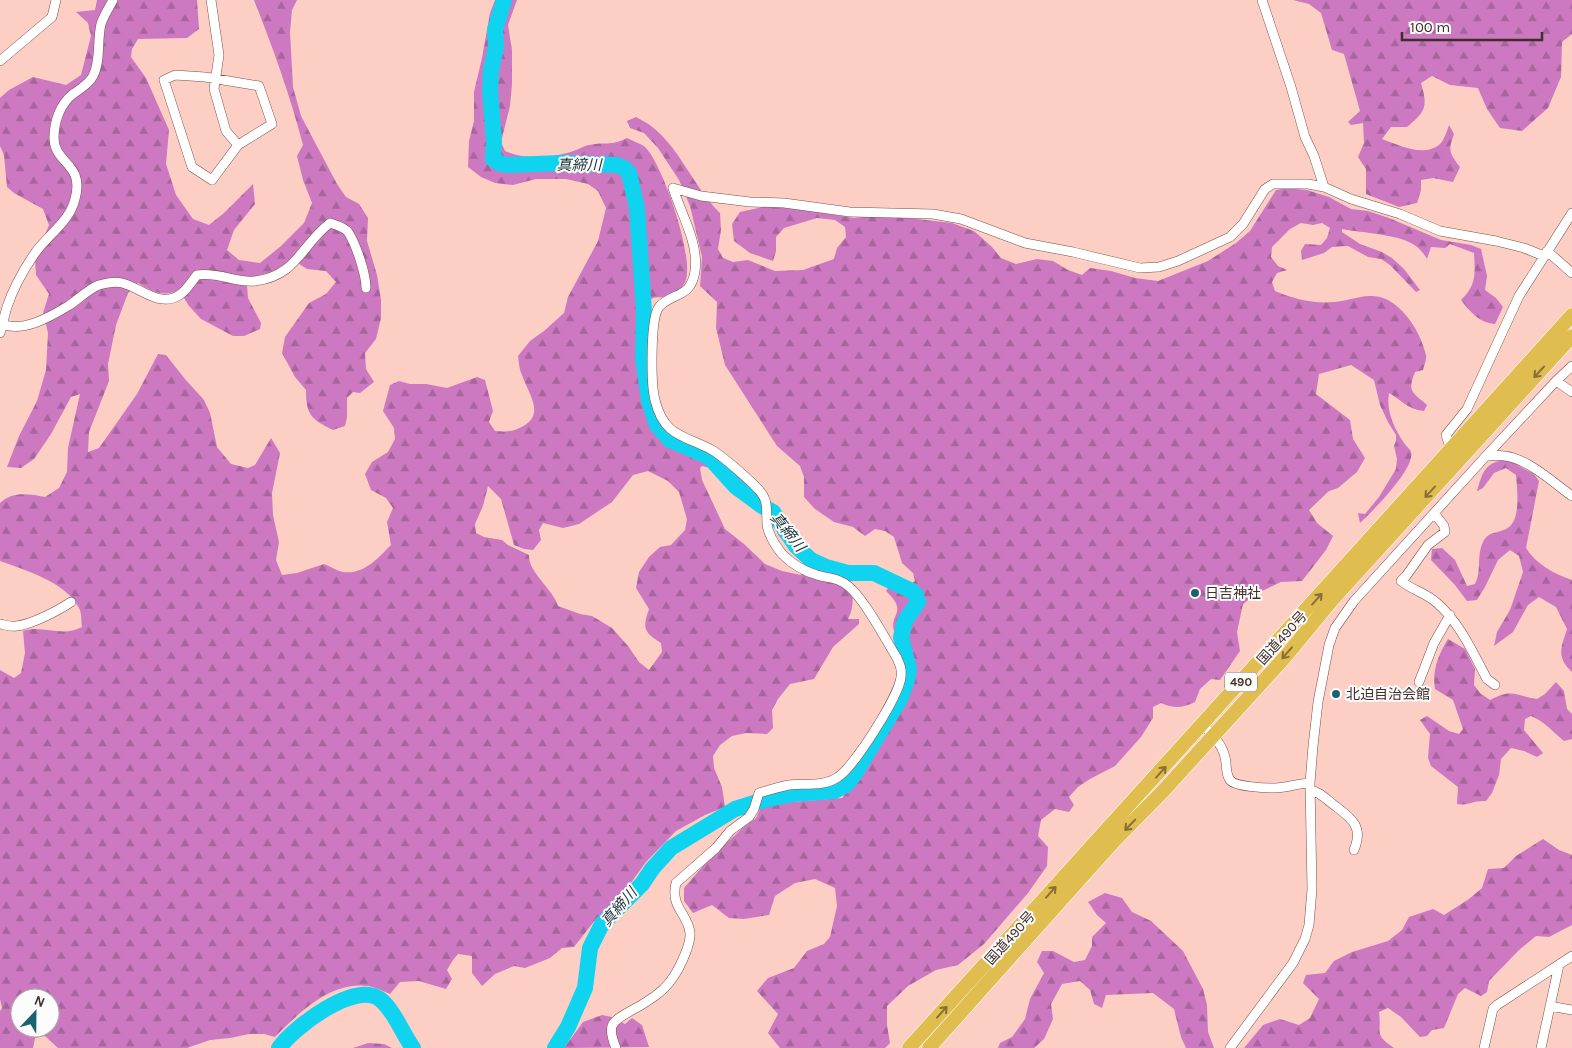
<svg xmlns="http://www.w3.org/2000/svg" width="1572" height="1048" font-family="Karla,'Noto Sans JP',sans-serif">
<defs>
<pattern id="forest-firs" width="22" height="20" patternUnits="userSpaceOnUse" patternTransform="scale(1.25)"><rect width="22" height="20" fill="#cc79c1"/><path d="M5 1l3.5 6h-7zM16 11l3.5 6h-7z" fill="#a7649d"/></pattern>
</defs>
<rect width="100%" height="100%" fill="#fdcec4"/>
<path fill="url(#forest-firs)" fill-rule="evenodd" d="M97 0H197L199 29 187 38 138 39 132 49 131 57 146 78 169 130 166 164 176 195 193 219 209 225 224 213 253 184 255 204 234 230 227 250 239 260 260 263 281 246 304 223 312 203 303 180 297 156 303 145C290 95 273 48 254 0H297L292 10 290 32 293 87 301 116 337 184 346 197 359 204 368 218 367 241 377 275 381 300V318L376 339 365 353 366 369 374 382 360 393 353 392 347 398V417L345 426 333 430C311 419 306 415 306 390L295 377 282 353 285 337 309 303 326 294 336 282 326 271 307 269 293 260 272 275 247 284 248 298 261 323 260 329 244 336H233L201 319 189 306 179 290C163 298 152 291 138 283L128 293 116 325 108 364 109 381 89 432 88 452 99 448 137 394 158 354 166 355 185 379 204 400 210 413 217 447 231 464 248 468 255 465 271 438 280 453 272 493 273 515 279 542 276 560 282 575 297 573 324 564C330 566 337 571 343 572 364 575 378 558 391 545L387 522 393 508 386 498 371 490 365 474 372 462 388 452 395 439 394 428 383 411 390 385 399 381 410 384H426L447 388 477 377 485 380 493 411 489 422 495 431C509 432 513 432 525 425 545 413 527 391 522 375 519 369 519 362 518 356L530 341 544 331 564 313 568 297 598 241 606 208 598 191 588 184 566 179H536L513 185 495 183 481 177 468 167 469 141 474 121V92L482 58 490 13 495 0H517L508 25 512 50V84L510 106 501 142 505 151C524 160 551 158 571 152 577 150 583 146 589 145 605 141 610 147 627 138 632 141 640 143 645 147 662 162 698 265 684 284 681 289 671 296 665 297 659 298 657 296 651 299 645 318 648 340 648 360 648 373 643 389 645 402 650 440 678 459 715 456L727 465 764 502 763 514 736 494 711 468 702 466 700 468 702 480 725 529 744 544 765 564 782 571 801 575 808 567 778 535 774 520 780 515 795 527 811 551 832 563 850 578C853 593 855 605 848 619H859V624L833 647 814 679 790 684 778 699 772 710 773 728 767 734 746 733 732 736 720 745 713 756 714 768 722 787 725 807 705 815 676 831 646 862 625 891 596 919 574 947 562 948 550 958 525 968 514 966 495 974 482 986 472 973V956L458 954 453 960 447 970 452 979 446 989 419 981 400 982 390 994C383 991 375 987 368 986 330 981 299 1013 275 1037L264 1034H249L230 1038 210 1040 187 1048H58L45 1036 35 1038 33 1048H0V1011L2 1008 0 999V670L14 678 21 673 25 653 23 631C43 624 61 638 82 627 81 621 82 613 79 608 66 582 25 570 0 561V503C13 491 29 494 45 497L59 488 67 472 68 448 80 394 71 397 51 434 34 459 21 468 7 467 19 436 37 401 46 370 48 333 43 313 49 294 36 275 35 258 49 225 43 209 14 193 7 187 4 155 0 146V98L9 90 33 77 66 85 81 75 91 36 88 23 76 12 95 10ZM648 471 668 481 679 492 687 519 685 530 671 545 660 547 649 557 639 572 636 588 649 609C642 629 644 632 661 643L662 652 649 670 639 662 628 646 612 628 592 616 580 614 558 606C553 589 528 572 529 555L508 545 502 540 484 537 476 533 475 524 483 506 488 486 501 499 514 545 524 549 533 550 541 540 539 530 543 523 563 528 579 524 612 502 633 475ZM20 998H50V1028H20Z
M1293 0H1572V34L1562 42 1561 77 1548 108 1522 131 1500 128 1487 109 1478 88 1450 85 1432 76 1421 83C1428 107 1426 111 1407 127H1391L1382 139C1399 145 1424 158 1440 144 1444 140 1447 131 1449 125L1454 134C1448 150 1449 153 1460 167L1453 182 1433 178 1421 180V190L1417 203 1399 207 1366 194V169L1358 157 1364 143 1363 123 1351 125 1348 122 1360 111 1344 54 1332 50 1321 13 1309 4Z
M636 117C677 136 689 183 720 213L721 230 718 249 723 258 733 262 748 260 775 271 803 270 834 259 837 248 846 237 845 227 835 220 817 218 784 228 776 237V251L773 261 750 253 734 241 732 224 740 212 767 206 786 207 854 218 882 215 952 223 974 231 992 247 1001 258 1016 264 1037 259 1053 261 1068 270 1082 275 1090 268 1111 271 1135 278 1158 281 1208 261 1236 243 1250 231 1276 190 1287 188 1307 190 1329 197 1351 209 1368 211 1389 218 1441 240 1471 245 1481 249 1487 276 1485 290 1496 298 1503 307 1495 324C1480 323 1470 312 1461 300 1477 285 1475 273 1474 253L1450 244 1445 248 1431 247 1427 259C1424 254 1420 249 1416 246 1400 234 1362 233 1342 229V232L1360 244 1382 252 1392 258 1404 269 1420 290 1416 292 1390 265 1381 259 1368 257 1348 246 1332 247 1324 253 1302 260 1301 251 1305 244 1321 245 1327 238 1330 228 1322 223 1313 225 1301 223 1290 229 1272 247 1271 257 1278 266 1287 270 1277 273 1272 282 1275 291C1294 299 1313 304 1334 302 1349 301 1365 293 1380 297 1403 303 1421 333 1426 355 1427 360 1424 365 1423 370L1415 372C1407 392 1412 392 1427 405L1424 411C1407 409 1403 401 1389 393 1386 411 1394 428 1404 443 1406 446 1410 449 1411 452 1416 467 1372 512 1360 523L1358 513 1365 514 1379 497 1396 469 1397 459 1394 446 1396 441V435L1388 422 1380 405 1374 380 1351 365 1319 374 1316 394 1350 420 1353 439 1365 458 1357 472 1338 488 1329 491 1309 510 1317 523 1333 536 1326 550 1302 581 1281 582 1256 594 1243 604 1237 632 1240 651 1220 680 1211 679 1200 689 1195 702C1182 708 1174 709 1161 703L1153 707V718L1141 737 1115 766 1090 779 1078 787 1069 797 1074 805 1069 812 1055 809 1041 820 1038 836 1048 847 1047 866 1028 893 984 944 958 965 936 970 908 986 887 1006V1025L890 1043 885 1048H780L768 1033 778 1014 757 991 768 978 794 968 807 951 824 944 830 937 837 906 835 888 815 879 795 883 775 896 769 915 744 919 729 918 712 905 693 913 684 901V888L710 858 744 827 756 818 761 807 779 803 842 798C863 772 926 690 911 657 906 646 898 646 894 631 889 613 909 613 886 591L891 584 904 589 915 581 913 573 902 563 894 537 885 531 875 529 865 536 853 527 834 522 815 509 804 497V477L800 466 777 446 725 365 716 328 717 302 700 286 702 257 690 206 679 180 658 148 644 133 630 128 627 121Z
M1506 459 1534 474 1539 481 1526 548C1536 564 1554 574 1572 580V672C1556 657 1561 648 1567 629L1556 607 1539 597 1528 605 1513 632 1494 646 1497 632 1510 610 1523 572 1519 556 1510 550 1498 560 1485 587 1477 600 1467 601 1455 585 1431 560 1432 549 1442 548 1455 560 1467 586 1475 584C1482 571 1476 556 1483 542 1489 530 1500 534 1509 527 1521 518 1517 488 1516 475L1506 468 1494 473 1483 488 1477 491C1483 471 1484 464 1506 459Z
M1448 639 1465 649 1475 669 1474 685 1480 693 1490 700C1513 688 1515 696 1537 699L1545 694 1556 682 1564 691 1567 709 1572 714V739L1564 741C1553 732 1544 721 1531 716L1525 719 1524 730 1543 753 1537 757 1524 751 1511 748 1501 759 1499 775 1492 793 1486 801C1474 800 1467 806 1457 804L1458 787 1431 766 1428 758 1430 734 1420 720 1427 716 1449 731 1459 734 1463 729 1453 700 1435 689C1432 671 1438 655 1448 639Z
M1543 839 1559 850 1572 855V925L1549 937 1536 936 1519 950 1489 981 1487 992 1481 996 1465 988 1458 994 1444 1028 1432 1030 1427 1036 1420 1037 1401 1017 1388 1008 1379 1012C1382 1034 1373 1033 1394 1048H1244L1263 1025 1280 1019 1299 1025 1310 1018 1319 999 1303 983 1306 975 1325 973 1334 961 1352 952 1388 941 1402 930 1409 917 1433 909 1444 915 1469 899 1482 888 1488 869 1504 868 1516 856Z
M1105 893 1122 898 1132 912 1151 921 1183 951 1203 989 1207 1005 1208 1032 1214 1048H1186L1181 1037 1174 1009 1153 993 1106 995 1102 1008 1094 1004 1090 990 1080 981 1062 984 1051 1004 1053 1019 1044 1039 1034 1048H998L1000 1043 1012 1037 1025 1019 1030 999 1044 973 1037 962 1042 951H1053L1074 962 1085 960 1092 946V937L1106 923 1097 915 1088 902Z
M602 1015 612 1017 625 1024 632 1018 642 1025 649 1047 564 1048 583 1022Z
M368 1043 384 1044 392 1048H353Z"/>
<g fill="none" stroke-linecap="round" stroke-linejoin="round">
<path stroke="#10d3f0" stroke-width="16" d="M504 0 495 30 496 47 491 70 490 90 494 142 493 159 501 164 509 165 562 163 617 165 624 168 629 173 637 208 644 312 643 357 649 401 657 425 670 440 709 457 735 486 762 506 773 512 796 546 811 560 826 567 848 573H874L912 591 916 595 918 602 905 621 901 637 909 669 907 680 900 699 854 775 846 785 834 791 793 794 764 800 735 809 671 848 652 869 642 884 602 924 590 948 585 988 568 1027 555 1048
M279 1048C293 1028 356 979 381 1000 395 1012 402 1033 413 1048"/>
<g stroke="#785048" stroke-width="10">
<path id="minor" d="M211 0 219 55 214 89 226 131 238 145
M1262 0 1291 87 1305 137 1314 156 1324 187
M0 61 52 17 56 0
M175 75 205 77 259 86 272 124 238 145 212 180 192 167 164 80Z
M673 188 701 196 750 202 784 203 850 212 933 214 961 219 1025 243 1073 252 1140 268 1159 267 1178 261 1230 237 1243 224 1265 189 1273 184H1308L1324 187 1351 199 1400 214 1440 231 1496 241 1524 248 1544 256
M1547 251 1572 273
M0 323C21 334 50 317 68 306 78 300 88 289 99 285 106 283 115 281 122 283 142 288 162 310 182 293 188 288 192 281 197 275 220 272 236 283 255 281 297 276 301 245 330 223 336 225 344 227 348 232 356 244 366 274 366 288
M0 333C3 325 4 316 7 307 13 289 24 269 35 253 48 235 70 221 75 199 85 163 54 164 54 138 54 122 60 104 73 94 80 89 89 84 93 76 101 61 97 40 101 24 104 15 109 8 113 0
M1556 381 1572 392
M1451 450 1446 435 1467 409 1519 296 1572 213
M1486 456C1492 456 1499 455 1505 456 1528 459 1554 483 1572 496
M1434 513 1444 526 1445 532 1428 545 1406 576 1401 581C1412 590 1426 593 1437 603 1460 623 1473 653 1487 679L1495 685
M0 624C5 625 11 627 16 626 31 625 59 610 71 602
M1419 682 1434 643 1450 615
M1203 725C1212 734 1222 744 1225 757 1227 764 1225 773 1230 780 1235 787 1266 788 1275 788 1287 788 1299 783 1310 783
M1310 790C1320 792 1326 799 1334 805 1351 818 1364 826 1354 850
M1550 1006 1572 1010
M616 1048C613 1041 610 1033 612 1026 615 1017 638 1008 646 1002 656 996 668 986 674 976 680 967 691 944 690 933 688 913 670 908 676 883L716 848 730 831 749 817 754 809 759 793C769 790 779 787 789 785 805 783 824 787 838 777 854 767 899 696 901 677 902 669 900 665 897 658 885 639 861 591 842 582 834 577 825 578 817 575 803 571 792 564 782 554 775 545 768 535 767 524 766 509 769 500 758 489 750 480 721 455 712 450 684 435 664 437 655 400 651 385 650 318 659 307 672 292 691 299 695 271 699 243 681 214 673 188
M1230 1048 1293 963 1305 939 1309 925 1312 889 1310 783 1313 746 1318 702 1329 645 1335 628 1354 601 1486 456 1556 381 1572 366
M1484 1048 1493 1009 1497 1005 1572 956
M1541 1048 1559 965"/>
</g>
<g stroke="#fff" stroke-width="15">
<path id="highway" d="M909 1048 1572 315
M929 1048 1113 842 1165 789 1285 657 1332 600 1572 336"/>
</g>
<use href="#minor" stroke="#fff" stroke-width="9"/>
<use href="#highway" stroke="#dfbd4e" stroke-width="14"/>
</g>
<defs><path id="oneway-shaft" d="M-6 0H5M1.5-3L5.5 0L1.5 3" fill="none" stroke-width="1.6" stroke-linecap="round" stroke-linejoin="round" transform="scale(1.25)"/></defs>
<g stroke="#886e3a">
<use href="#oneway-shaft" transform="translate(1539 372) rotate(133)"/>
<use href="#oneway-shaft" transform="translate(1430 492) rotate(132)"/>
<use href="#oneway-shaft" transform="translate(1317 599) rotate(-48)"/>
<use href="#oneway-shaft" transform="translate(1287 653) rotate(131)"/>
<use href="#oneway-shaft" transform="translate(1161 772) rotate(-48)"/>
<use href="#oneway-shaft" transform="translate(1130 825) rotate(134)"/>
<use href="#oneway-shaft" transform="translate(1051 892) rotate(-48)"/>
<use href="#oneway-shaft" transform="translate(942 1012) rotate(-48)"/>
</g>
<g fill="#196370" stroke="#fcfcfc" stroke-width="2">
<circle cx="1195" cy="593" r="5"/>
<circle cx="1336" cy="694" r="5"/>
</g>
<g text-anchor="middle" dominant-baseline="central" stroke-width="4" stroke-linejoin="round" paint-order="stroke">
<rect fill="#fcfcfc" stroke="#786c69" stroke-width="1" x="1225" y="672.5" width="32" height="19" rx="4"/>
<g font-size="12" font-weight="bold" fill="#402e2a">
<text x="1241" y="682">490</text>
</g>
<g font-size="14" fill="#402e2a" stroke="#fcfcfc" text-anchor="start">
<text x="1205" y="593">日吉神社</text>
<text x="1346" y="694">北迫自治会館</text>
</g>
<g font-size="14" fill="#402e2a" stroke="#fcfcfc">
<text transform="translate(1282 638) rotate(-48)">国道490号</text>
<text transform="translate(1010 938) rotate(-48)">国道490号</text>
</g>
<g font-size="15" font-style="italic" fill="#183237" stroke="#fcfcfc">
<text x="579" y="165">真締川</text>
<text transform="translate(788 532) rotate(51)">真締川</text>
<text transform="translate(619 907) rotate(-49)">真締川</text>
</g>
</g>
<g transform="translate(35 1013) rotate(22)"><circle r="24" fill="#fcfcfc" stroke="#b1aaa8"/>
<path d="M0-4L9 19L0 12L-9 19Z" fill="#196370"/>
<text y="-8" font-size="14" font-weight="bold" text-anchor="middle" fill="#402e2a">N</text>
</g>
<path d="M1402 32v8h140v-8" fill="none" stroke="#402e2a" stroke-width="2.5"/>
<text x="1410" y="32" font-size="15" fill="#402e2a" stroke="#fcfcfc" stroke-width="4" paint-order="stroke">100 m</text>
</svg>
